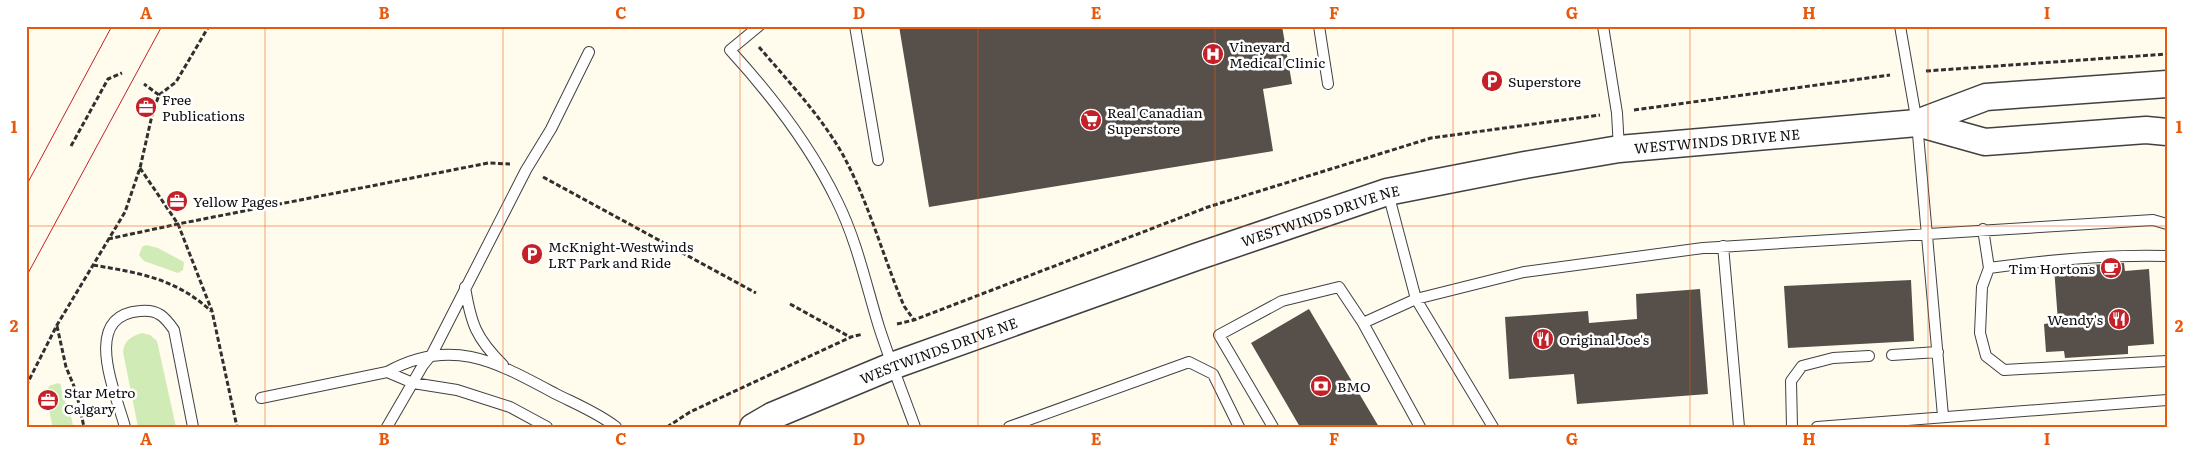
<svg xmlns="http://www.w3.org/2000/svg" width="2193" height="453" font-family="Literata,serif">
<rect width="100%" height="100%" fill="#fffcee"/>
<path fill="#d1ebb6" d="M146 245 158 248 184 262 183 270 178 273 144 261 139 255 142 247Z
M142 333 150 335 157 341 176 427H138L123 352C124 341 131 336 142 333Z
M58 383 61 385C62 401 72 411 73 427H53C50 419 46 393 49 386Z"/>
<path fill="#574f4a" d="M899 26H1282L1292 84 1263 89 1273 151 929 207Z
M2124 263 2125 271 2149 269 2154 344 2128 346V354L2065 358 2064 351 2046 352 2044 324 2058 322 2054 267Z
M1911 280 1914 341 1788 348 1784 286Z
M1700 289 1708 394 1577 404 1574 374 1509 379 1505 317 1588 311 1589 323 1637 319 1636 294Z
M1309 309 1379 427H1300L1251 343Z"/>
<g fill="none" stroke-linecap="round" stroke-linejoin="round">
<g stroke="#414141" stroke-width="12">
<path id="service" d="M759 26 730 50C772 96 810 145 837 201 857 241 866 285 879 327 890 361 903 394 915 427
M855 26 878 160
M1319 26 1328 84
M1603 26 1617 113 1619 149
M1900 26 1917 123 1943 416
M1983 229 1989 268 1982 287 1980 333 1986 356 2004 370 2167 361
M1723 246 1739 427
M1989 268C2048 260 2107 254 2167 256
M465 287C471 324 476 338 503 365
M1363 323 1420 427
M1892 355 1938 352
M387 372 413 383 457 390 510 407 547 427
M261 398 387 372C452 336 496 362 556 394 576 404 598 413 616 427
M125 427C116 393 80 316 140 311 158 309 165 317 174 330L193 427
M387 427 423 365 432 354 526 170 551 129 589 52
M1009 427 1189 362 1213 374 1239 427
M1273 427 1219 335 1282 301 1339 287 1363 323 1416 299 1388 193
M1493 427 1416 299 1524 272 1703 248 2153 220 2167 224
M1792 427 1791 381 1802 366 1833 358 1869 356
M1817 427 2167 400"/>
</g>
<g stroke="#414141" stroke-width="29">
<g id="tertiary">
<path d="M1917 123 1985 142 2146 130 2167 132"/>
<path id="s1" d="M753 427 772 416 892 366 1196 257 1387 192 1525 165 1619 149 1917 123 1986 97 2167 84"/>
</g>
</g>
<path stroke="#303030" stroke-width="3" stroke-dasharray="5 2.5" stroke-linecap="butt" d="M759 47C788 81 821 116 843 155 869 203 883 257 904 306L914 320
M1926 71 2167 54
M159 95 176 82 209 26
M1634 110 1890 75
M71 146 108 79 122 73
M140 168 178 224 212 311 237 427
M543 177 756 293
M108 239 178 224 488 163 510 164
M93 265C139 273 175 278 211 311
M790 304 850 337
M897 324 914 320 1208 207 1431 138 1600 115
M57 326 66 367 76 391 84 427
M26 386 57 325 125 212 140 168 153 111 159 95 144 84
M667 427 690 412 851 337 863 334"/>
<use href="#service" stroke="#fff" stroke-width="10"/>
<use href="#tertiary" stroke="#fff" stroke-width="26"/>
<path stroke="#c32028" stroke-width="1" d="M26 186 112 26
M26 277 162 26"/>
</g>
<path fill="none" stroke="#e8590c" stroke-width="1" stroke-opacity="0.55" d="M265 26V427M503 26V427M740 26V427M978 26V427M1215 26V427M1453 26V427M1690 26V427M1928 26V427M26 226H2167"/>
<defs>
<g id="hospital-disc" transform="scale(1.125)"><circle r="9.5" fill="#c32028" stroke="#fff"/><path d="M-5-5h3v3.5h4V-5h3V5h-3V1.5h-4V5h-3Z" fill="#fff"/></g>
<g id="parking-disc" transform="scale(1.125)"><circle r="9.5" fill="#c32028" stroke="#fff"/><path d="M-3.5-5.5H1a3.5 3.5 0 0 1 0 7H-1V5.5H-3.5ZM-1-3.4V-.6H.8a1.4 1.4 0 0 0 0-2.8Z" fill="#fff"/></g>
<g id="office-disc" transform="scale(1.125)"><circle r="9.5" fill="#c32028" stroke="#fff"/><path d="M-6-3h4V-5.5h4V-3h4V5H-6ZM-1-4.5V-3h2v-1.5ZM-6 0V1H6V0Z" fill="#fff"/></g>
<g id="supermarket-disc" transform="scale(1.125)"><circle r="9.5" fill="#c32028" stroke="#fff"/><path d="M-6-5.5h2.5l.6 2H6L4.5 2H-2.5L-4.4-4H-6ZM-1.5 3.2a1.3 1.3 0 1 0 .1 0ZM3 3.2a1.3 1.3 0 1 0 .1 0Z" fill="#fff"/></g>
<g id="cafe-disc" transform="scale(1.125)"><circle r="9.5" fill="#c32028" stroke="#fff"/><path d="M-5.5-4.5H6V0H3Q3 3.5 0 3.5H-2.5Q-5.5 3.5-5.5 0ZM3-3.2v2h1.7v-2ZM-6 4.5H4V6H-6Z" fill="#fff"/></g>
<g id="restaurant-disc" transform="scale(1.125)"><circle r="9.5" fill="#c32028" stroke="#fff"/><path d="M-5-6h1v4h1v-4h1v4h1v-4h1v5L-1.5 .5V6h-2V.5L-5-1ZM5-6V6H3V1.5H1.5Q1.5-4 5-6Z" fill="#fff"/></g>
<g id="bank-disc" transform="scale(1.125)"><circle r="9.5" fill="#c32028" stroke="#fff"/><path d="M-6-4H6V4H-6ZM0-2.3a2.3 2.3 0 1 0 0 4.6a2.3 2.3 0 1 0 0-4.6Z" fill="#fff"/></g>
</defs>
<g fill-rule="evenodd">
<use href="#hospital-disc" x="1213" y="54"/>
<use href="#parking-disc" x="1492" y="81"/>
<use href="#office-disc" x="146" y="107"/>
<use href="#supermarket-disc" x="1091" y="120"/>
<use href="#office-disc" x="177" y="201"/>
<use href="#parking-disc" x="532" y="254"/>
<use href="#cafe-disc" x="2111" y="268"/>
<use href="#restaurant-disc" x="2119" y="319"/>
<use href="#restaurant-disc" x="1543" y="339"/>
<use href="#bank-disc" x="1321" y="386"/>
<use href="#office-disc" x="48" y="400"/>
</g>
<g text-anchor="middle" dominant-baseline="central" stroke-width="5" stroke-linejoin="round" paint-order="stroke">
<g font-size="14" fill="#0e0e0e" stroke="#fff" text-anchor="start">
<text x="1229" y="46">Vineyard<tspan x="1229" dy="16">Medical Clinic</tspan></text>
<text x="1508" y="81">Superstore</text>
<text x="162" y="99">Free<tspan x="162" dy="16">Publications</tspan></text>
<text x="1107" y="112">Real Canadian<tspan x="1107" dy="16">Superstore</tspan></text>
<text x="193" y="201">Yellow Pages</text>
<text x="548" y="246">McKnight-Westwinds<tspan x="548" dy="16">LRT Park and Ride</tspan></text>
<text x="2095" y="268" text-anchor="end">Tim Hortons</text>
<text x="2103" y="319" text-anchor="end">Wendy's</text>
<text x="1559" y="339">Original Joe's</text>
<text x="1337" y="386">BMO</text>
<text x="64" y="392">Star Metro<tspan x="64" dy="16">Calgary</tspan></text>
</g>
<g font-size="14" fill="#0e0e0e" stroke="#fff">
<text stroke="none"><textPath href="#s1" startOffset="1011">WESTWINDS DRIVE NE</textPath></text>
<text stroke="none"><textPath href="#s1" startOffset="606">WESTWINDS DRIVE NE</textPath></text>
<text stroke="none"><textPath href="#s1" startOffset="201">WESTWINDS DRIVE NE</textPath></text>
</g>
</g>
<rect width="2193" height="453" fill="none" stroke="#ffffff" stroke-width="55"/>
<rect x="28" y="28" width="2138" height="398" fill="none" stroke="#e8590c" stroke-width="2"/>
<g font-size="16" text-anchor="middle" font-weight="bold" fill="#e8590c">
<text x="146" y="19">A</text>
<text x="384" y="19">B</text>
<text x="621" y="19">C</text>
<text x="859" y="19">D</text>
<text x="1096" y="19">E</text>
<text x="1334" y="19">F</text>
<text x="1572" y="19">G</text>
<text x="1809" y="19">H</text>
<text x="2047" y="19">I</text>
<text x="14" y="133">1</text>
<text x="2179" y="133">1</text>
<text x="14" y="332">2</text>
<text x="2179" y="332">2</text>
<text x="146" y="445">A</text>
<text x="384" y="445">B</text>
<text x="621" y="445">C</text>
<text x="859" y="445">D</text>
<text x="1096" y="445">E</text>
<text x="1334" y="445">F</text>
<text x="1572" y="445">G</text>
<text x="1809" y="445">H</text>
<text x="2047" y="445">I</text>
</g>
</svg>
